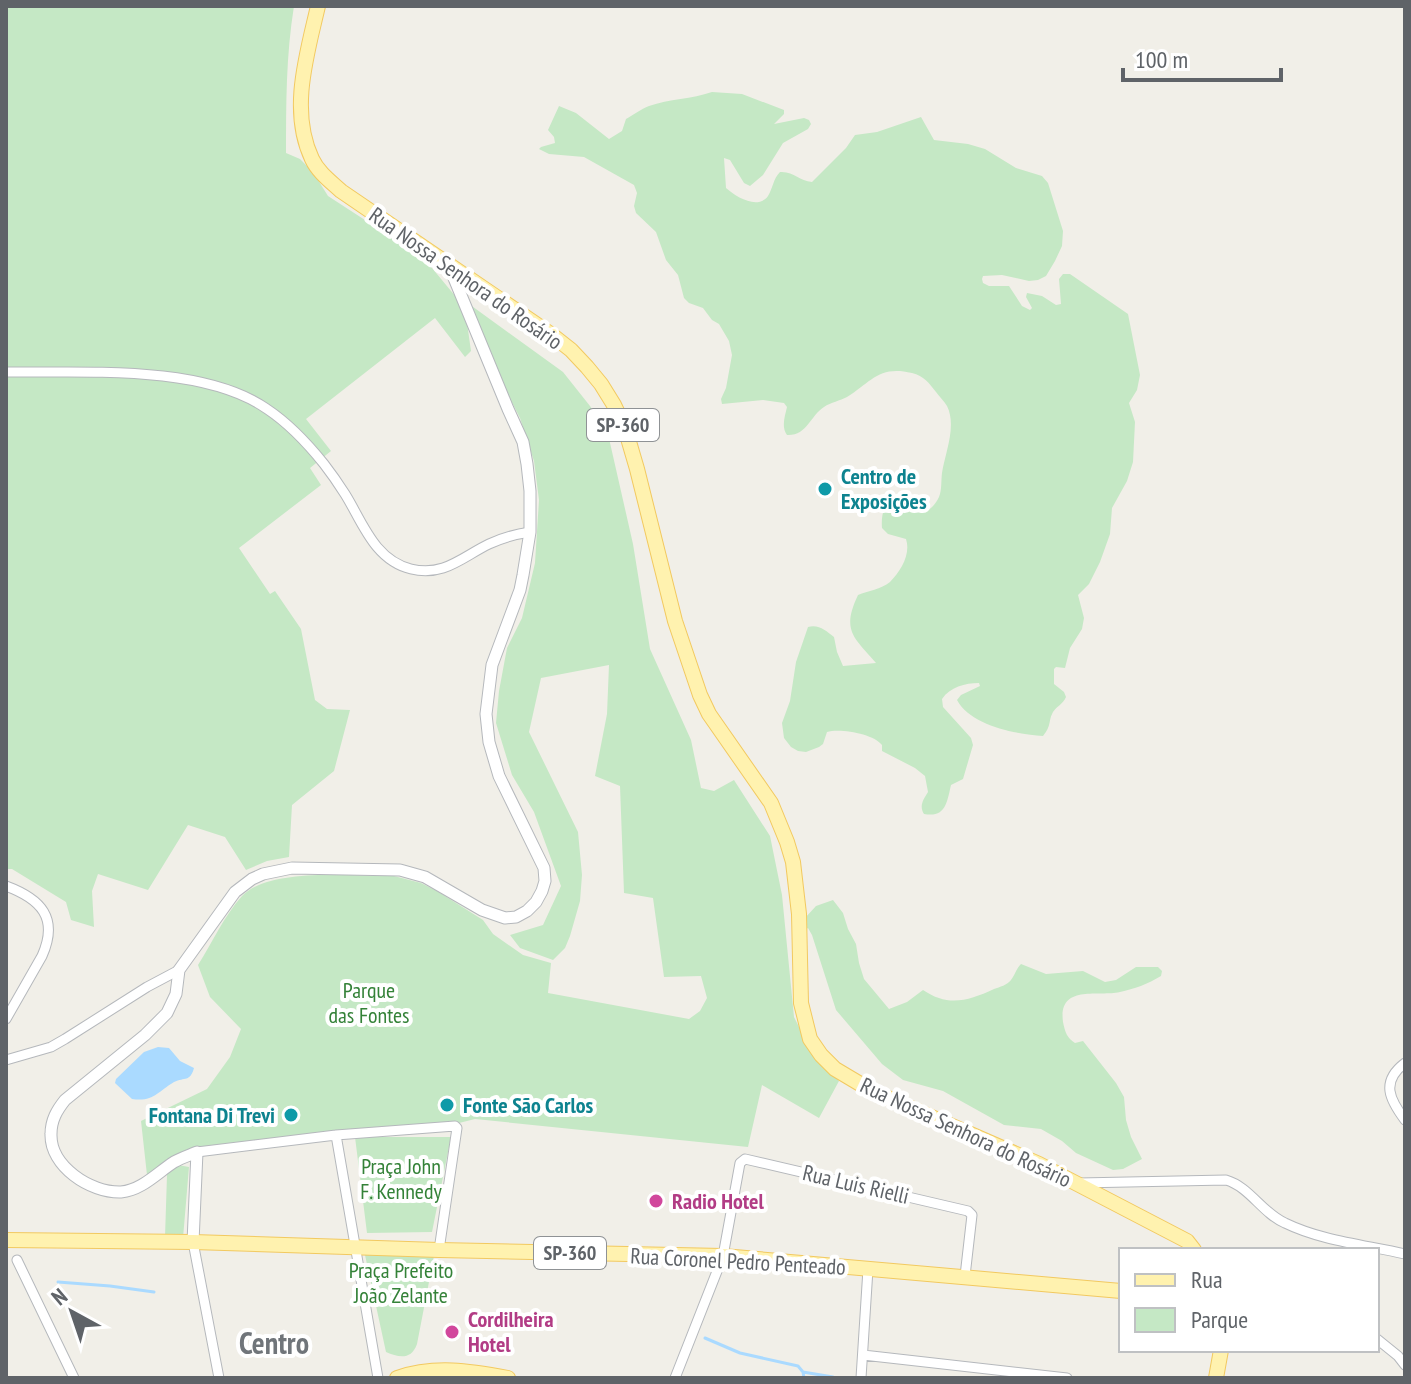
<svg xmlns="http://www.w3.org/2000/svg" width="1411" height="1384" font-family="'PT Sans Narrow',sans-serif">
<rect width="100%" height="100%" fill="#f1efe8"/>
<path fill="#c5e8c5" d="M6 6H294C286 55 286 104 286 153L300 159 313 172 328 196 408 248 432 268 456 297 467 323 471 351 465 357 435 318 306 419 331 451 310 468 321 485 239 548 270 594 275 591 301 629 315 700 327 709 350 710 334 771 292 805 289 857 267 861 246 870 225 837 188 825 148 890 98 874 92 891 94 927 71 920 66 902 12 869H6Z
M712 92 742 94 784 110V114L774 124 804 118 809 120 811 124 808 129 783 143 763 175 750 186 744 183 730 160 724 158 726 188C736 197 758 210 768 196 773 188 773 179 780 172 794 171 799 181 812 182L846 148 855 135 877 132 921 117 934 140 968 144 985 149 1016 168 1042 176 1048 183 1063 231 1062 246 1055 261 1046 276 1038 280 1029 281 1002 275 983 276 982 279 983 283 989 286H1009L1022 306 1030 310 1032 308 1026 297 1027 293 1042 296 1056 305 1061 304 1059 279 1063 274H1070L1128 314 1140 375 1137 390 1129 403 1135 422 1133 462 1127 481 1112 508 1110 534 1100 562 1089 584 1078 595 1084 618 1082 629 1070 648 1065 668 1056 667 1054 669V684L1064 692 1066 697C1063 704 1057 706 1053 712 1048 721 1052 725 1043 736 1016 734 971 726 957 700L961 695 980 686 979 683C965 683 950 687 942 699L943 707 971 738 973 745 963 779 951 785C947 802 946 818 924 814 919 806 923 800 928 792L925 776 915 768 882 751V745C874 734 840 728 827 732L823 744 819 747 806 752 798 751 791 747 784 738 782 723 790 701 796 662 808 627C819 624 826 631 834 637L837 652 843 666 876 663C854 637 841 631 858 595 868 591 881 589 890 582 901 571 911 554 906 539L888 534 882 528C881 518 883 497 898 501 913 505 926 523 939 497 942 490 941 480 942 473 945 453 957 426 947 406 944 401 939 396 936 392 929 383 924 376 912 373 879 365 871 382 847 397 840 401 831 402 824 407 810 416 807 436 787 435 781 427 785 416 787 407L784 403 763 400 722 404 721 399 726 388 732 355 729 341 719 324 712 320 703 308 689 303 684 298 678 275 666 260 656 232 636 213 634 206 637 193 634 185 584 157 549 154 539 149 541 147 555 143 554 137 548 130 559 106 576 113 609 139 622 131 626 119C633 115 641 109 649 106 669 99 692 99 712 92Z
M469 304 563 372 590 406 608 434 633 544 650 649 691 740 701 788 714 791 734 780 770 836 782 895 794 1017 805 1039 819 1060 839 1081 819 1118 762 1085 748 1147 475 1119 459 1123 348 1131 199 1149 147 1175 141 1121 207 1089 230 1057 241 1029 210 997 198 965C212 943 224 916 242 896 269 867 355 876 394 876L421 883 437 891 483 920 493 934 523 955 551 963 548 993 689 1019 700 1011 707 998 701 976 664 977 653 898 624 893 620 786 595 776 607 714 609 665 541 678 529 732 578 832 582 875 580 901 570 936 565 948 553 960 520 948 510 935 543 925 561 886 534 812 512 775 496 723 499 691 507 648 522 618 535 563 539 500 534 461 520 418 490 360Z
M833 900 843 913 848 929 856 944 859 963 864 979 889 1009 907 1002 923 990C948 1007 968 1001 994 989 1000 987 1007 985 1011 980 1015 975 1016 969 1021 964L1046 974 1083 971 1105 982 1116 980 1136 967H1158L1162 971 1161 976C1148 984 1134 989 1120 992 1097 997 1058 984 1063 1022 1065 1032 1067 1038 1075 1043L1083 1041 1116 1083 1124 1097 1126 1120 1131 1137 1142 1159 1123 1169 1113 1170 1076 1153 1062 1141 1041 1129 1004 1125 943 1091 903 1080 882 1064 836 1010 812 935 808 928 806 929 805 918 816 906Z
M355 1137H451L432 1232 367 1233Z
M178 1165 189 1167 183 1238 165 1237 167 1175 169 1171Z
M365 1255 434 1256 417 1344C411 1361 398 1357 386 1352Z"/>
<path fill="#aadaff" d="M158 1047 169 1048 180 1061 194 1068C190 1082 185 1077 174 1082 157 1092 154 1102 132 1099L115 1083 116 1079 144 1052Z"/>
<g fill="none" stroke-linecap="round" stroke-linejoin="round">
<path stroke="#aadaff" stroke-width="3" d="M58 1282 110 1286 154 1292
M705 1338 740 1353 798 1366 803 1372 804 1378
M803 1372 833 1377"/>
<g stroke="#b5b8bc" stroke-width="11">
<path id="minor" d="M6 372C82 373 203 364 267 409 288 423 308 444 324 464 331 473 338 483 345 494 362 521 374 560 411 569 444 577 462 557 489 544 502 538 516 534 530 532
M6 886C41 899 59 918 42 956L6 1019
M6 1060 51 1047 65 1039 147 987 179 970
M1405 1063C1380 1082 1390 1100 1405 1120
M336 1135 378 1378
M197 1152 336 1135 455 1126 457 1128 439 1250
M1079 1183 1226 1180C1250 1187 1262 1213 1285 1223 1322 1241 1366 1245 1405 1254
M193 1242 219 1378
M17 1260 74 1378
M1377 1339 1398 1356 1405 1365
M863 1355 1067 1378
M675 1378 723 1256 740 1163 745 1159 968 1211 972 1215 965 1276
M861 1378 868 1269"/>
</g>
<g stroke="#b5b8bc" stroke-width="13">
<path id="tertiary" d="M193 1242 197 1152C190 1155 181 1158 174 1162 157 1173 142 1190 121 1192 90 1193 50 1166 51 1134 51 1120 57 1110 65 1100L145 1035 167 1013 176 994 179 970 235 892 252 879 263 874 292 868 400 870 425 877 482 910 505 918 516 917 527 911 536 902 542 891 545 881 544 868 499 776 489 742 486 714 492 665 520 590 523 575 530 532V491L527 464 523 442 508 409 449 266"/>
</g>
<g stroke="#f2c960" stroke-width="16">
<path id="primary" d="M318 6C307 54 289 111 312 159 318 172 330 181 341 191L552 335 571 350 587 367 601 384 614 405 625 428 637 469 675 621 700 695 709 714 771 803 787 842 793 862 799 914 801 1003 810 1039 821 1055 835 1069 872 1091 1039 1164 1187 1241 1194 1250
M6 1240 193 1242 439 1250 723 1256 1121 1291
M397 1378C435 1365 470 1371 508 1378
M1216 1378 1221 1350"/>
</g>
<use href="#minor" stroke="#fff" stroke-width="9"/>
<use href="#tertiary" stroke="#fff" stroke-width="11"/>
<use href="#primary" stroke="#fff2af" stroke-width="14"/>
</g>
<g fill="#0f9aa8" stroke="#fff" stroke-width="3">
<circle cx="825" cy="489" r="8"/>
<circle cx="447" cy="1105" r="8"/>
<circle cx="291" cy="1115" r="8"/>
</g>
<g fill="#d1479c" stroke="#fff" stroke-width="3">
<circle cx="656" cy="1201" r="8"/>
<circle cx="452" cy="1332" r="8"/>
</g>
<g text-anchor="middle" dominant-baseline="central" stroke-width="8" stroke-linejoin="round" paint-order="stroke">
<g fill="#fff" stroke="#8f9295" stroke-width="2">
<rect x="587" y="409" width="72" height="32" rx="6"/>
<rect x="534" y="1237" width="72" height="32" rx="6"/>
</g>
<g font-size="20" font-weight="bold" fill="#5f6368">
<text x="623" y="425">SP-360</text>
<text x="570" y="1253">SP-360</text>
</g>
<g font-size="22" fill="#5f6368" stroke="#fff">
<text transform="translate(466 278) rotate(35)">Rua Nossa Senhora do Rosário</text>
<text transform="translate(966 1132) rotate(25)">Rua Nossa Senhora do Rosário</text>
<text transform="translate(856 1184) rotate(13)">Rua Luis Rielli</text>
<text transform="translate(738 1261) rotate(3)">Rua Coronel Pedro Penteado</text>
</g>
<g font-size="22" font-weight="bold" fill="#0d838f" stroke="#fff" text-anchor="start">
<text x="841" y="476">Centro de<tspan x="841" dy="25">Exposições</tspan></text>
<text x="463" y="1105">Fonte São Carlos</text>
<text x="275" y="1115" text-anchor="end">Fontana Di Trevi</text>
</g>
<g font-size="22" fill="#348238" stroke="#fff">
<text x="369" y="990">Parque<tspan x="369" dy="25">das Fontes</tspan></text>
<text x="401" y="1166">Praça John<tspan x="401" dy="25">F. Kennedy</tspan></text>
<text x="401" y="1270">Praça Prefeito<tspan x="401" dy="25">João Zelante</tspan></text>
</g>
<g font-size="22" font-weight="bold" fill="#b23c85" stroke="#fff" text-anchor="start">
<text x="672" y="1201">Radio Hotel</text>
<text x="468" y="1319">Cordilheira<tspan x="468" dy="25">Hotel</tspan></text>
</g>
<g font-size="30" font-weight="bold" fill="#70757a" stroke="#fff">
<text x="274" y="1342">Centro</text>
</g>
</g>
<rect width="1411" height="1384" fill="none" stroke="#5f6368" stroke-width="16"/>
<rect x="1119" y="1248" width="260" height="104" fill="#ffffff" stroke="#bfc1c3" stroke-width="2"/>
<rect x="1135" y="1274" width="40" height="12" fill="#fff2af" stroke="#bfc1c3" stroke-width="2"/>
<text x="1191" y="1288" font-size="24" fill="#5f6368">Rua</text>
<rect x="1135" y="1308" width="40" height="24" fill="#c5e8c5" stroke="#bfc1c3" stroke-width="2"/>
<text x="1191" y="1328" font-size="24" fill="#5f6368">Parque</text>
<g transform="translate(72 1312) rotate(320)" stroke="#ffffff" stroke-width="6" paint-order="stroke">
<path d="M0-6L14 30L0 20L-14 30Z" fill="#5f6368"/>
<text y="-12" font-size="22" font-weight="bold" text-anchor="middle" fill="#5f6368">N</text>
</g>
<path d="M1123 68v12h158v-12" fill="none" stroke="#5f6368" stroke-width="4"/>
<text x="1135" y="68" font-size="24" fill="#5f6368" stroke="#ffffff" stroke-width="6" paint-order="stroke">100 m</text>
</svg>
